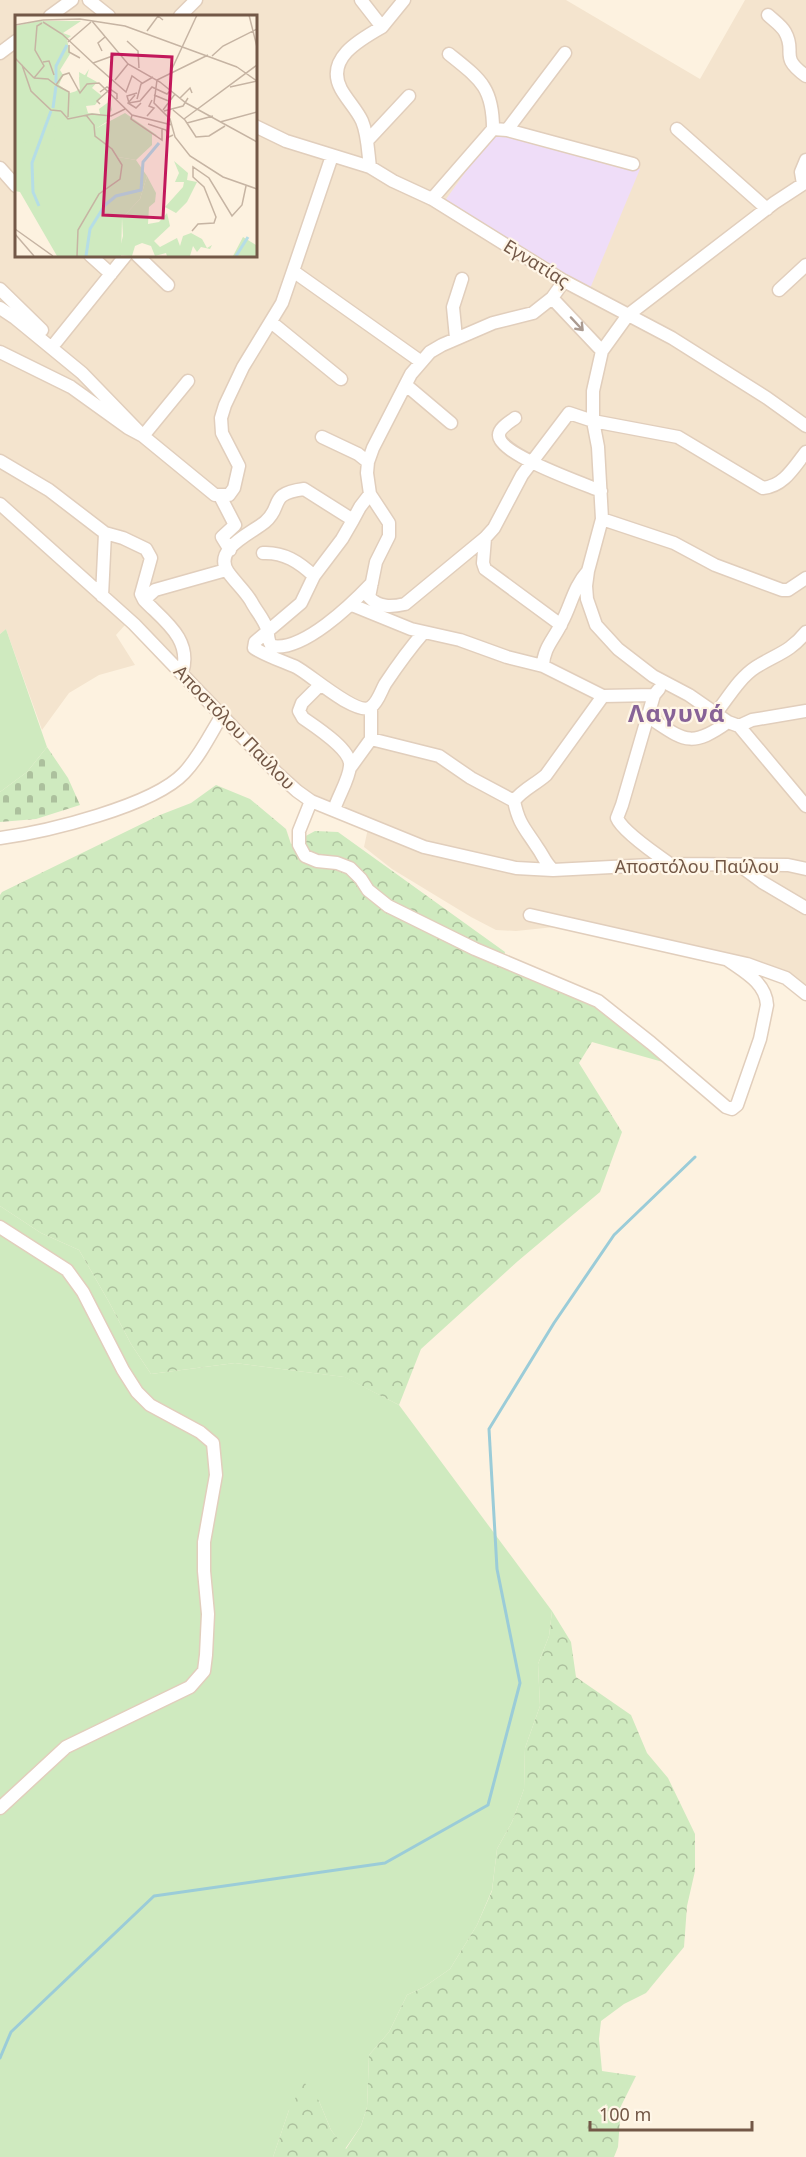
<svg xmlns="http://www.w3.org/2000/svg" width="806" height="2157" font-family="'Noto Sans',sans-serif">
<defs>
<pattern id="forest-crowns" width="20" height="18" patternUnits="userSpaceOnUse" patternTransform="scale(1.5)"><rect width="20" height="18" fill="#cfeabf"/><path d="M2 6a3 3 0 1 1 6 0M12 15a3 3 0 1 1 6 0" fill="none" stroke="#acc09d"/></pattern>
<pattern id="cemetery-stones" width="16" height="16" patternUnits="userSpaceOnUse" patternTransform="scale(1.5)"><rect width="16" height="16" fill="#cfeabf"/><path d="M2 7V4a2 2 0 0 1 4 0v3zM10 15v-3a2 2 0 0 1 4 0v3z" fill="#acc09d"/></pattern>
</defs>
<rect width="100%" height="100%" fill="#fdf2e0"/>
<path fill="#f4e4ce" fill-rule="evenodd" d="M0 0H566L700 79 745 0H806V987L748 960 646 934 593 923 516 931 496 930 471 917 392 869 364 847 370 819 317 799 301 789 281 770 133 616 116 635 135 665 99 675 69 693 42 730 6 629 0 634ZM16 16H255V255H16Z"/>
<path fill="#efddf8" d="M494 132 640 169 589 291 444 202Z"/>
<path fill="#cfeabf" d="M6 629 47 747 27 772 0 792V634Z
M0 1206 41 1233 79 1250 109 1302 131 1344 151 1374 235 1363 345 1377 399 1405 552 1611 549 1636 538 1664 540 1706 525 1748 524 1789 512 1822 497 1849 492 1890 477 1925 450 1969 424 1987 407 1995 389 2032 369 2055 367 2107 361 2126 345 2149 331 2130 319 2101 289 2110 273 2157H0Z"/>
<path fill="url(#forest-crowns)" d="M216 785 250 799 286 829 291 844 315 831 338 832 505 952 502 967 563 990 598 1007 677 1066 592 1042 579 1063 622 1132 600 1192 518 1261 421 1349 399 1405 344 1377 235 1363 151 1374 131 1344 109 1302 79 1250 41 1233 0 1206V895L2 892 160 815 191 803Z
M552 1611 571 1642 576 1677 631 1715 647 1753 668 1778 695 1834V1871L687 1906 684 1947 646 1993 624 2004 601 2021 599 2039 602 2071 636 2076 621 2106 618 2147 614 2157H273L289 2110 304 2082 319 2101 331 2130 346 2149 361 2126 367 2107 369 2055 389 2032 407 1995 424 1987 450 1969 477 1925 492 1891 497 1849 512 1822 524 1789 525 1748 540 1706 538 1664 549 1636Z"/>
<path fill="url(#cemetery-stones)" d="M47 747 68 778 80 805 36 819 0 822V792L27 772Z"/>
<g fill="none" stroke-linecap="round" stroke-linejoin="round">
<path stroke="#9bccd8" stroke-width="3" d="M0 2058 11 2032 154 1896 385 1863 488 1805 520 1683 497 1569 489 1429 554 1323 614 1235 695 1157"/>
<g stroke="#e1cebc" stroke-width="15">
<path id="minor" d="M89 0 109 16
M361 0 382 27C359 40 325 59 341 89 347 100 357 110 362 121 368 135 368 153 370 167
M768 15C773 20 781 25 785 32 797 53 778 56 806 76
M50 16 72 0
M180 16 196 0
M382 27 404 0
M0 53 16 41
M449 54C480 79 493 87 493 129
M255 126 286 141 370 167 393 181 432 199 564 281 672 338 767 398 806 426
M677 129 767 209
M507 130 633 164
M367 141 409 96
M0 168 16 186
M806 182 774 203 628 315 602 351 593 391V421L598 447 602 519 588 571 586 586 587 599 596 625 618 649 653 676 689 695 728 722 739 726 806 806
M803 184 801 172 806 160
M432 199 493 129 507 130 565 53
M90 255 111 274
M137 255 168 285
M293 271 332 156
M564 281 552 298 533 313 493 323 442 345 430 352 411 374 373 448 368 462 367 473 370 494 389 523V536L376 562 369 597C379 608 392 607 405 604L485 538 494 528 522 475 569 413 593 421 678 437 763 488C784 486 794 467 806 452
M0 289 42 330
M779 290 806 265
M552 298 602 351
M0 308 15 318 82 373 143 436 215 495H229L234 488 239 466 222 433 221 418 225 405 243 367 282 303 293 271 420 361
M271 322 341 379
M456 338 453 307 462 279
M56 342 126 255
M0 352 71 387 128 428 143 436 188 381
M406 385 451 423
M515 418C510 422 499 428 499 435 498 454 584 484 601 491
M322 437 358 454 368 462
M0 461 49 490 105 533 102 596
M370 494 360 507 353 520 304 489C267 494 284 506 265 522 252 533 212 549 228 572 235 582 245 591 251 601 256 611 264 619 267 629 269 636 267 641 272 646 303 652 352 604 372 583
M220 496 235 525 222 537 230 550
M0 504 134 624 276 772 297 791 311 801 424 847 516 868 553 870 670 864 788 865 806 869
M602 519 674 543 715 565 782 590H788L806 578
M353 520 342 539 314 576 301 603 255 642 254 648C267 656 282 661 296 667 310 674 357 717 371 707 378 702 381 691 385 684 397 666 410 648 424 632
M105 533 123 538 146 549 151 558 141 594 144 600C163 620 193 639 182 673
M485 538 483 563 485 569 561 625
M263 553C284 552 299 562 314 576
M144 600 155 590 226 570
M352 605 411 629 460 640 507 657 543 666
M320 685 302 703 299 711 303 718C316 727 352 750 350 766 349 780 338 796 334 810
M654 695 622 805 617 818C622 831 657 855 670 864
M603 696 654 695 659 689
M716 713C728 698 739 678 756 667 777 654 790 652 806 632
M647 716C683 739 689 750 728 722
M739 726 752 720 806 711
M371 739 439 756 471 778 514 801C519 824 524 827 537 847 543 855 545 863 553 870
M350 768 371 739V707
M311 801 299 831V845L305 856 317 861 337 863 350 868 361 879 368 890 388 906 475 949 598 1001 651 1043 726 1107 732 1109 737 1105 760 1039 767 1005C766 983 745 972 728 960
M514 801C522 790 536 784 546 775L603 696 543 666C543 648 555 638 562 622 572 603 573 588 588 571
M0 838C46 832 153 806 184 773 200 756 210 735 222 715
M739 865 762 882 806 908
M530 915 747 964 786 978 806 994
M0 1227 67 1270 83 1292 123 1370 137 1392 150 1405 200 1432 213 1443 216 1475 204 1542V1571L208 1614 206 1655 204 1671 190 1687 66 1747 0 1808"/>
</g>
<use href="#minor" stroke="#fff" stroke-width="12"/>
</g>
<defs><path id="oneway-shaft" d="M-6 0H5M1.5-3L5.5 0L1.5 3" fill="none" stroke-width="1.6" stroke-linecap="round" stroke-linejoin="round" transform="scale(1.5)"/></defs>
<use stroke="#ab9b91" href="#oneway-shaft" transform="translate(577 324) rotate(47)"/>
<g text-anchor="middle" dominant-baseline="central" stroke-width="4.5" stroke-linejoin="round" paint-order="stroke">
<g font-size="18" fill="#735847" stroke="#fff6e7">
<text transform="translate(537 263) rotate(32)">Εγνατίας</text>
<text transform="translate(235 727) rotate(46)">Αποστόλου Παύλου</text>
<text x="697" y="866">Αποστόλου Παύλου</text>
</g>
<g font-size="24" font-weight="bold" letter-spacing="1.5" fill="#876297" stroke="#fff6e7">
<text x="677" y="712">Λαγυνά</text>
</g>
</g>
<g transform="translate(15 15)">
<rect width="242" height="242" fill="#fdf2e0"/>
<path d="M23 6H66L48 18 56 21 52 24 55 39 45 55 48 60 44 70 55 78 65 75 64 57 82 67 77 73 87 81 80 90 71 91 73 98 85 99 84 94 95 86 97 95 92 100 93 106 82 113 103 142 121 145 132 161 125 184 107 203 106 241H42L5 177 0 176V11Z" fill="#cfeabf"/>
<path d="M52 29 44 55 38 95 40 50ZM74 54 67 77 83 82 75 86 64 82 53 103 61 76 65 74 64 62 68 63ZM34 96 37 97 31 117 39 111 42 123 33 127 31 145 14 165 7 143 17 142ZM110 98 143 121 137 119V130L121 145 103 142 81 118 82 113ZM0 105 17 119 12 128 0 127ZM159 146 173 158 172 165 182 167 172 187 161 198 150 192 168 172 169 167H160L164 158ZM132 161 141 178 140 187 134 192 133 209 144 207 152 198 155 211 139 226 145 232 162 223 165 231 168 221 176 218 187 224 192 233 197 230 195 234 186 232 182 237 178 231 175 241H152L151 238 140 241 136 231 127 228 120 231 117 241 103 240 108 221 107 203 125 184ZM228 222 241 230V241H218Z" fill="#cfeabf"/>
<path fill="none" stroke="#b5dde6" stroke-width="3" d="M41 68V51L52 30M38 93 41 71M24 191 18 177 17 148 36 96M71 241 75 214 90 190 101 181 126 175 128 147 144 128M221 241 233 222"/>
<path fill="none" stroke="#c6b4a3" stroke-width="1.5" d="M234 0 242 32M28 5 65 4 110 11 222 52M77 6 113 49 145 67 171 88 242 127M28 7 47 19 78 48M0 10 28 5M132 16 143 1 148 5M112 26 123 36 124 53M53 27 76 7M54 30V37L65 43M87 36 83 28 90 22M103 39 78 48 111 77 117 61 127 68M193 40 142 65 139 88 155 104 160 122 175 141 208 162 242 174M197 41 208 31 242 14M0 43 19 63M28 47 34 46 39 60M7 50 16 76 36 95 46 96M222 52 242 66M156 56 182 0M19 63 33 64 41 70 48 60 54 58 65 78 72 69 84 68 117 100 157 110M19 63 29 51 20 35 22 11 27 8M100 65 113 49M41 70 54 77 53 102M215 72 242 66M85 77 92 72 102 79V84M122 78 112 81 114 88 125 86 137 72 152 79 156 75M120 80 113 88 121 93 126 88M139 80 156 87M165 83 175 73 177 78M122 84 126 69 138 62M85 89 82 86 94 75M148 95 160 79M158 95 170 105 181 122 194 121 210 111M46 96 53 104 77 99 96 101 110 94M149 96 168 91 173 83M117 100 116 104 147 125V113M132 101 139 93 134 91 137 85M169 104 242 50M205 107 242 97M172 108 198 101M133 109 151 115 154 122 158 120M0 214 38 241M177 216 183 209 199 208 201 202 189 172 178 162V152L194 163 217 201 227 190 231 171M0 219 19 241M62 241 63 215 84 179 105 164 107 150 97 134 80 121 79 110 71 100"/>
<path fill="#c2185b" fill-opacity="0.15" stroke="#c2185b" stroke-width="3" d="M97 39 157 42 148 203 88 200Z"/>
<rect width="242" height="242" fill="none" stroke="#735847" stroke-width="3"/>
</g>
<path d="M590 2121v9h162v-9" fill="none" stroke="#735847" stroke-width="3"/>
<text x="599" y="2121" font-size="18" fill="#735847" stroke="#fff6e7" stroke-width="4.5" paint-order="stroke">100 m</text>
</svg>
